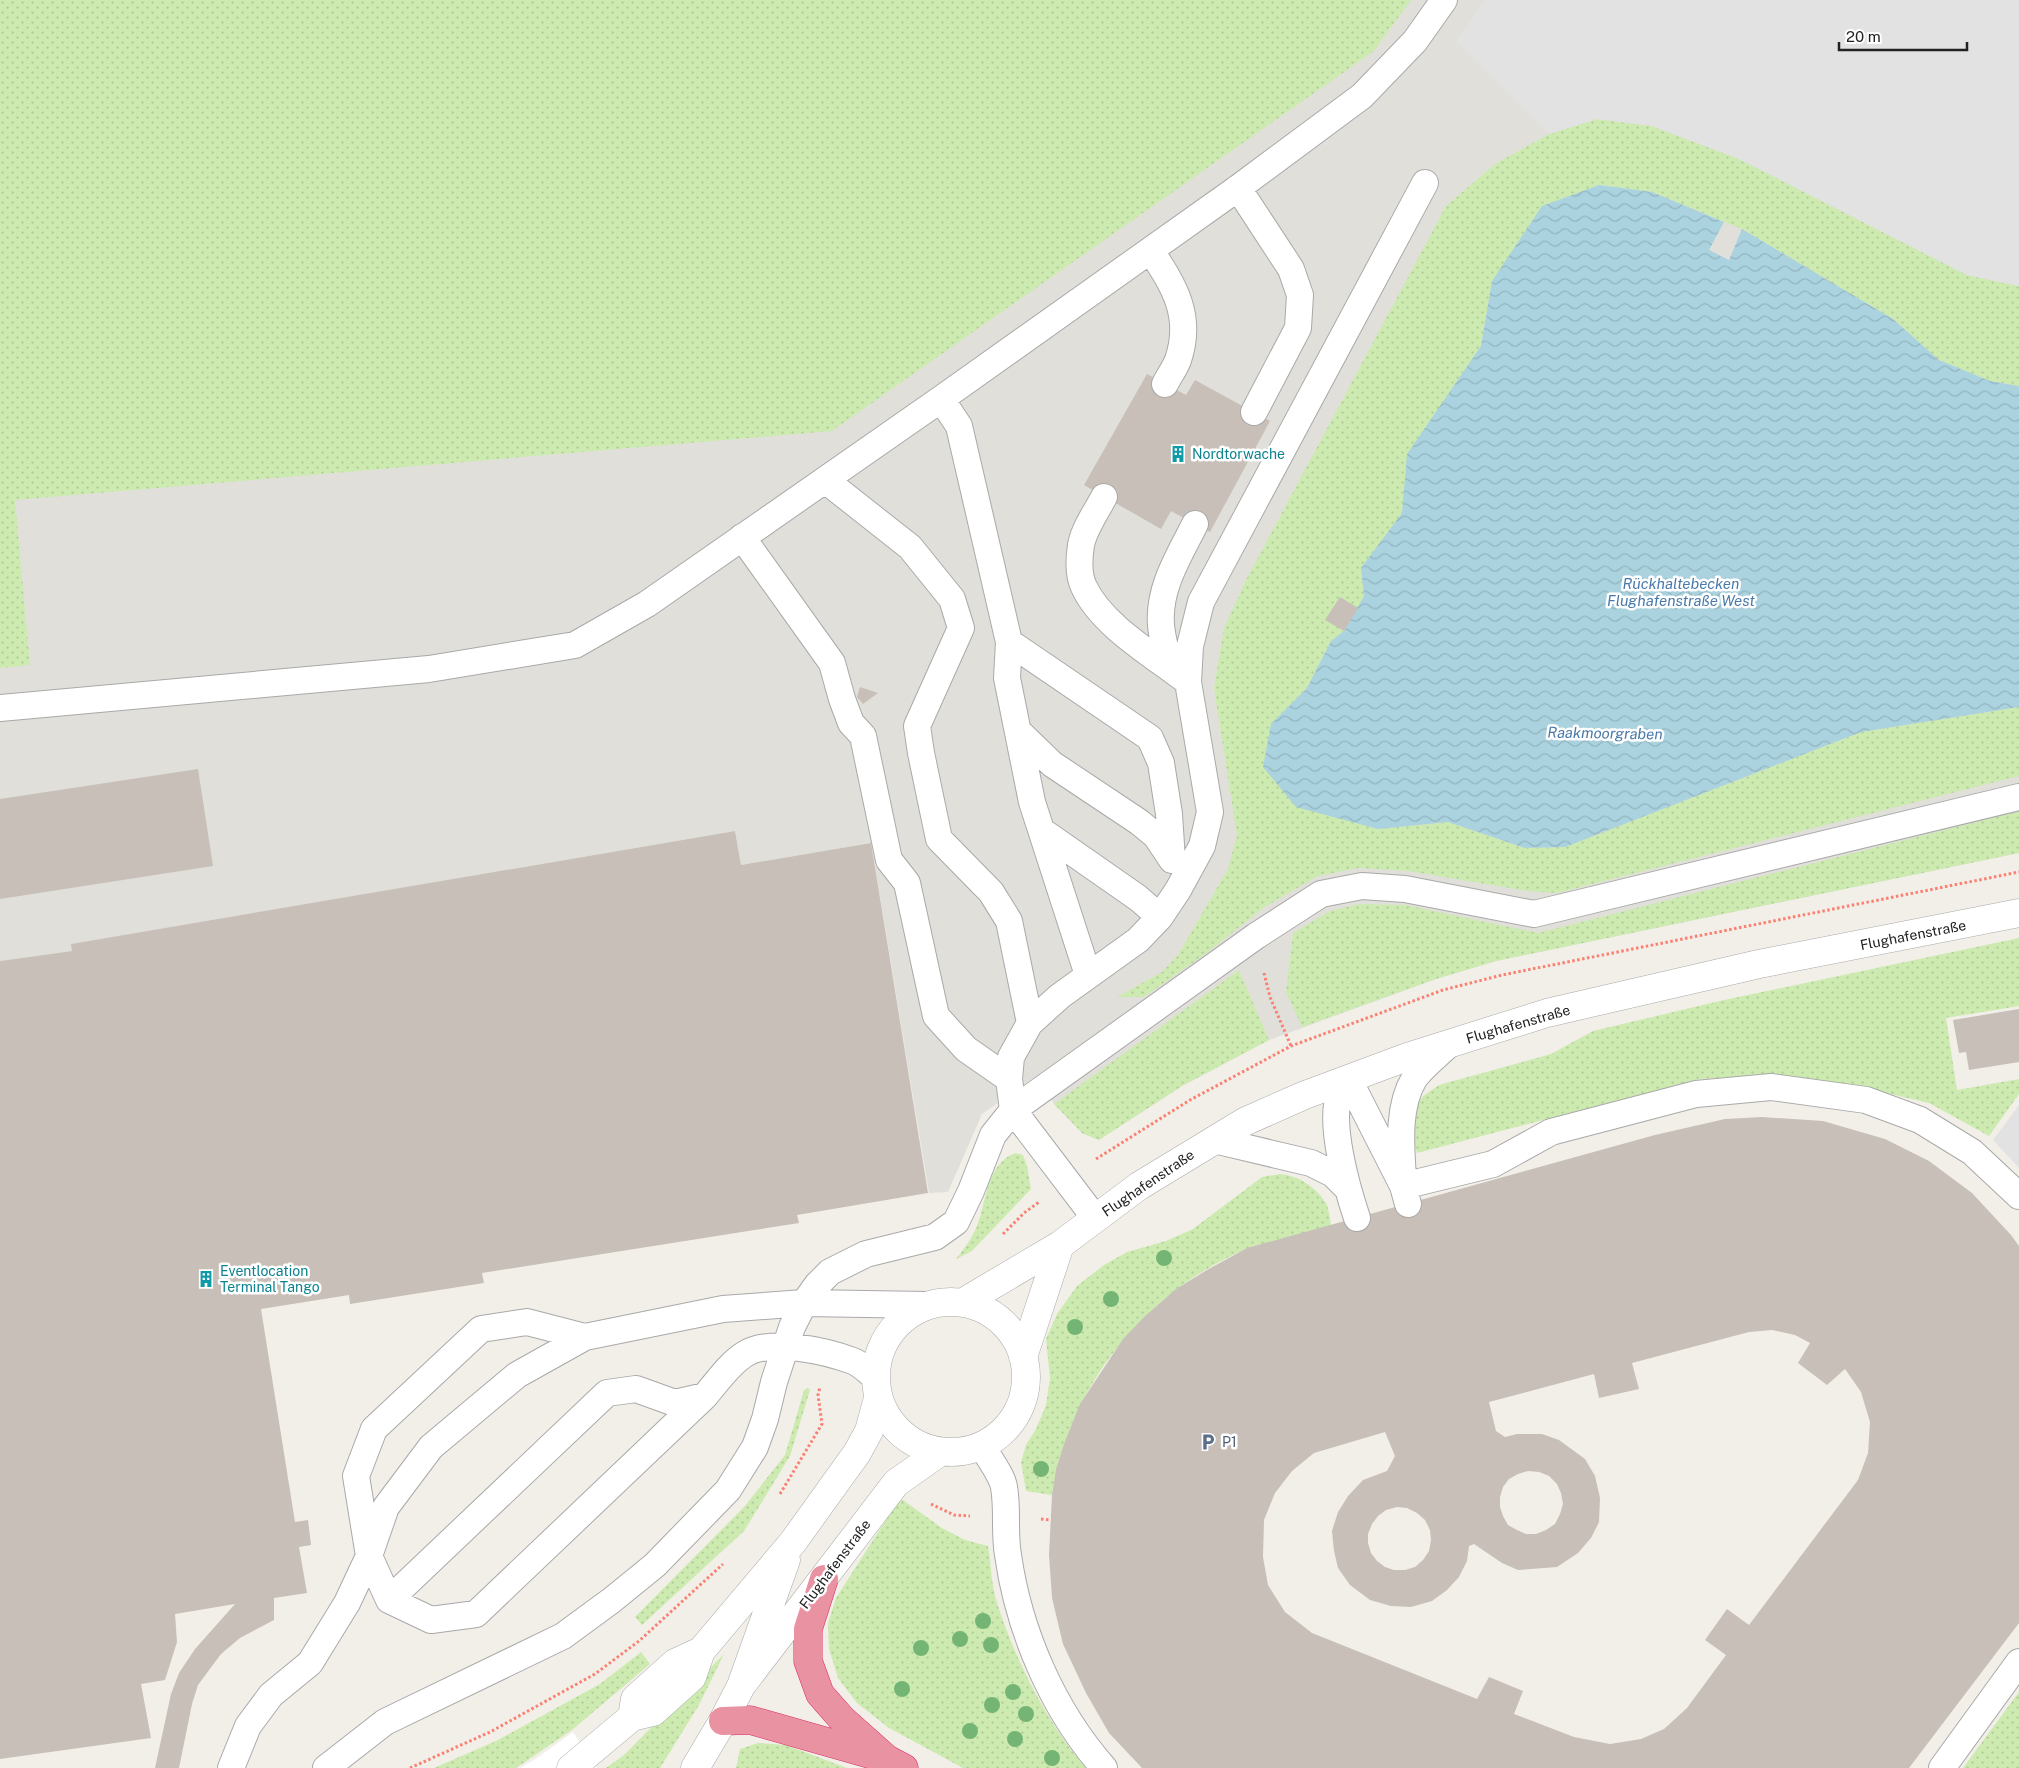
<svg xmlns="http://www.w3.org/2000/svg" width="2019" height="1768" font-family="'Public Sans',sans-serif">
<defs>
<pattern id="grass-dots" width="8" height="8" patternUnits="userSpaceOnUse" patternTransform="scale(1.25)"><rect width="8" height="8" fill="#cdebb0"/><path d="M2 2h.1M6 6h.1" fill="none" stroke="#b0c997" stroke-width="1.8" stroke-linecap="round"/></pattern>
<pattern id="water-waves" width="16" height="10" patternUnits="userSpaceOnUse" patternTransform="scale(1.25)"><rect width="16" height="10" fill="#aad3df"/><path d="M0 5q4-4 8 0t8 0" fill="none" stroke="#92b5bf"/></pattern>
</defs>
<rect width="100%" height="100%" fill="#f2efe9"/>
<path fill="#e1dfda" d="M0 0H2019V853L1496 961 1436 979 1269 1040 1182 1086 1099 1140 1082 1133 1054 1104 1035 1077 982 1114 948 1192 929 1193 871 843 741 865 735 831 72 944V951L0 961Z"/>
<path fill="url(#grass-dots)" d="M0 0H1411L1374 51 832 431 15 500 30 665 0 668Z
M1597 119 1652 126 1739 159 1967 275 2019 286V386L1990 381 1939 360 1893 319 1742 229 1652 192 1599 185 1492 281 1481 346 1408 454 1402 514 1361 568 1364 596 1358 608 1344 631 1331 641 1307 688 1271 724 1378 829 1448 822 1525 848 1565 847 1861 732 2019 707V776L1557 893 1527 891 1408 871 1358 868 1318 876 1263 908 1208 952 1144 997H1117L1162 972 1178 955 1228 869 1237 835 1214 688 1224 628 1246 580 1446 206 1495 164 1549 134Z
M2019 811V853L1496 961 1436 979 1302 1027 1286 992 1293 933 1330 911 1359 904 1405 905 1538 933Z
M2019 938V1006L1946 1018 1957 1090 2019 1079V1094L1989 1136 1929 1103 1869 1089 1770 1075 1700 1079 1417 1153 1410 1129 1412 1113 1423 1096 1439 1085 1551 1054 1593 1031 1724 1000Z
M1239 970 1269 1040 1182 1086 1099 1140 1082 1133 1054 1104Z
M1015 1153 1023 1155 1027 1166 1031 1189 972 1251 956 1259C964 1249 972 1238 977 1226 987 1200 986 1165 1015 1153Z
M1280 1174C1299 1176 1315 1186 1326 1203 1329 1209 1330 1219 1331 1226 1313 1231 1294 1236 1276 1241 1266 1243 1256 1245 1246 1249 1144 1293 1070 1385 1052 1495L1026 1491 1021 1462 1026 1445 1036 1429 1046 1405 1050 1378 1046 1339 1057 1314 1077 1286 1104 1265 1127 1252 1166 1241 1193 1229 1262 1177Z
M808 1388 810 1390 790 1456 744 1531 642 1625 635 1617 745 1506 785 1455 804 1390Z
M900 1498 942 1528 965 1540 988 1546C991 1563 991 1583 996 1599 1012 1654 1048 1725 1086 1768H963L889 1728 857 1703 838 1678 829 1649 828 1623 836 1598Z
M641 1652 650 1664 572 1730 516 1768H434L496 1741 600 1684Z
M724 1654 699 1705 660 1768H606L624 1755Z
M2019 1692V1768H1963Z
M758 1743 786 1745 847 1768H736L740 1749Z"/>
<path fill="#e2e2e2" d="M1484 0H2019V286L1967 275 1739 159 1652 126 1597 119 1549 134 1456 41Z
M2019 1105V1168L1993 1140Z"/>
<path fill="url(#water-waves)" d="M1599 185 1652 192 1724 222 1709 250 1729 260 1742 229 1893 319 1939 360 1990 381 2019 386V707L1861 732 1565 847 1525 848 1448 822 1378 829 1296 807 1263 767 1271 724 1307 688 1331 641 1344 631 1364 596 1361 568 1402 513 1407 454 1481 346 1492 281 1542 206Z"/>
<path fill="#fff" d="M573 1732 597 1768H520L537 1758Z"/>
<path fill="#c7bfb8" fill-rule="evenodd" d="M1147 374 1186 395 1195 380 1270 421 1210 532 1171 511 1161 529 1084 485Z
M1340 597 1358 608 1344 631 1325 620Z
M860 687 878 693 863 704 857 697Z
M198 769 213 866 0 899V799Z
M735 831 741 865 871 843 928 1193 797 1215 799 1223 482 1273 484 1283 350 1304 349 1295 261 1309 295 1522 308 1520 311 1545 299 1547 307 1593 274 1598V1620L240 1638 221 1654 198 1685 192 1704 179 1768H155L171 1694 179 1673 195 1649 235 1604 175 1614 177 1642 165 1680 141 1684 151 1738 0 1759V961L72 951 71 944Z
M2019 1009V1062L1969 1070 1966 1052 1959 1053 1953 1020Z
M1762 1117 1823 1121 1885 1139 1929 1161 1972 1193 2011 1235 2019 1246V1623L1909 1768H1142L1109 1733 1086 1693 1063 1644 1052 1598 1049 1555 1052 1495 1056 1470 1064 1444 1080 1404 1123 1339 1144 1317 1176 1289 1207 1270 1247 1248 1655 1135 1725 1119ZM1772 1330 1795 1335 1810 1343 1798 1363 1827 1385 1845 1369 1861 1392 1870 1422 1868 1453 1858 1480 1749 1625 1727 1609 1705 1640 1726 1655 1687 1708 1664 1729 1641 1739 1610 1744 1574 1737 1514 1714 1523 1691 1489 1677 1477 1699 1312 1633 1285 1612 1268 1585 1263 1557 1264 1520 1275 1493 1292 1471 1314 1453 1385 1432 1395 1456 1387 1471 1363 1480 1348 1496 1338 1512 1332 1531 1334 1551 1338 1568 1350 1585 1370 1600 1391 1606 1411 1607 1432 1601 1447 1590 1459 1577 1467 1561 1469 1546 1474 1544 1502 1563 1518 1570 1557 1567 1578 1553 1591 1538 1599 1522 1600 1498 1595 1476 1585 1459 1559 1440 1542 1434H1517L1505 1437 1496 1431 1489 1402 1594 1374 1599 1398 1639 1389 1632 1363 1749 1332ZM1528 1471 1539 1472 1549 1476 1557 1484 1561 1493 1563 1504 1560 1514 1555 1524 1546 1530 1536 1534H1526L1517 1530 1508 1525 1503 1516 1500 1507V1497L1503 1487 1509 1479 1518 1474ZM1397 1507 1407 1508 1417 1513 1425 1520 1430 1530 1431 1540 1429 1551 1423 1560 1415 1567 1405 1570H1394L1385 1567 1377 1561 1371 1553 1368 1543V1534L1372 1524 1378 1516 1386 1510Z"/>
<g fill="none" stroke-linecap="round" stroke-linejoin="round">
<g stroke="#a9a9a9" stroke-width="28">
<path id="lane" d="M1238 188 1291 269 1300 295 1298 328 1254 412
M1151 251C1174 286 1193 316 1178 360 1175 368 1169 376 1165 384
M941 399 959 426 1009 642 1007 678 1032 802 1088 975
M825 480 910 547 952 599 961 628 917 726 921 753 939 839 991 892 1009 921 1030 1023
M1104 497C1096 512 1084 529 1081 545 1079 558 1078 575 1084 587 1102 626 1155 656 1188 682
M742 537 832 663 842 699 851 723 863 736 889 860 907 883 936 1016 966 1049 1009 1079
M1009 642 1150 738 1161 763 1169 814 1172 860
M1169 667C1167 653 1162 639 1161 625 1158 588 1179 556 1195 524
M0 708 429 669 575 645 647 604 941 399 1238 188 1362 96 1415 41 1444 0
M1018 731 1052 764 1139 822 1156 836 1172 860
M1042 831 1138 898 1160 917
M1214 1140 1311 1163 1333 1174 1347 1188
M1403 1178C1401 1146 1397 1108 1414 1079 1421 1068 1439 1054 1449 1044
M1403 1186 1493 1164 1551 1132 1696 1094 1771 1087 1866 1100 1920 1120 1972 1152 2019 1196
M1095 1218 1013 1110 1009 1079 1011 1057 1030 1023 1060 996 1138 940 1160 917 1178 890 1202 846 1210 812 1188 682 1190 646 1201 602 1425 183
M1357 1218C1347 1188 1328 1122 1340 1093 1342 1088 1346 1084 1349 1080L1403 1186 1408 1204
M875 1377C868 1372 861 1364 853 1361 826 1351 770 1338 745 1354 729 1364 717 1382 705 1396L476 1614 431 1620 389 1600 369 1556 386 1507 431 1447 517 1375 585 1337 723 1309 804 1303 927 1305
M982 1446C988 1457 1002 1475 1004 1487 1008 1509 1004 1533 1008 1555 1019 1632 1053 1710 1104 1768
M389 1600 607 1393 636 1389 675 1403 705 1396
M231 1768 248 1726 271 1695 310 1663 347 1603 369 1556 356 1476 374 1429 481 1329 527 1322 585 1337
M326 1768 385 1722 563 1636 612 1600 655 1565 728 1490 755 1447 765 1419 774 1382 792 1327 804 1303 817 1285 830 1272 866 1254 935 1237 956 1222 971 1191 993 1135 1013 1110 1256 936 1321 894 1362 886 1405 889 1534 914 2019 797
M1942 1768 2019 1662"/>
</g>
<g stroke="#a9a9a9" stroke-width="29">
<path id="street" d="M876 1377a75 75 0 1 1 150 0a75 75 0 1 1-150 0Z
M962 1303 1060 1245 1139 1186 1246 1121 1305 1095 1407 1057 1547 1013 1759 964 2019 913
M1023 1357 1060 1245
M741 1686 896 1483 940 1452
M632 1717 635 1699 675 1663 701 1651
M571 1768 632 1717 653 1712 692 1677 701 1651 793 1542 857 1453 869 1431 878 1398
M695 1768 723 1721 741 1686 786 1560"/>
</g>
<g stroke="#dc2a67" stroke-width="29">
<path id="highway" d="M824 1579 808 1629V1661L820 1694 842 1719 887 1759
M723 1721 750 1720 887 1759 904 1768"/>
</g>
<path stroke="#fa8072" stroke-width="3" stroke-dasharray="2.5 2.5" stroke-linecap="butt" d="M1264 973 1270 997 1291 1046
M1096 1159 1190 1100 1291 1046 1443 990 1502 975 2019 872
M1003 1234 1024 1213 1039 1202
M780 1494 822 1424 818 1395 820 1387
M931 1504 954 1515 970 1516
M1041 1519 1050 1520
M410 1768 490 1732 595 1674 639 1641 723 1564"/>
<use href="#lane" stroke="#fff" stroke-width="26"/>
<use href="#street" stroke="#fff" stroke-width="28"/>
<use href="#highway" stroke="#e892a2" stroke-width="28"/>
</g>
<g fill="#74b475">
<circle cx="1164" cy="1258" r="8"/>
<circle cx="1111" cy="1299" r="8"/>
<circle cx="1075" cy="1327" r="8"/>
<circle cx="1041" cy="1469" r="8"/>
<circle cx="983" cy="1621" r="8"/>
<circle cx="960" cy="1639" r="8"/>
<circle cx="991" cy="1645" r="8"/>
<circle cx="921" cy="1648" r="8"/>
<circle cx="902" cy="1689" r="8"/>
<circle cx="1013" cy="1692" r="8"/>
<circle cx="992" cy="1705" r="8"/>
<circle cx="1026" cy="1714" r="8"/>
<circle cx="970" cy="1731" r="8"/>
<circle cx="1015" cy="1739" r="8"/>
<circle cx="1052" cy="1758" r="8"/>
</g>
<defs>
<g id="building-bare" transform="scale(1.35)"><path d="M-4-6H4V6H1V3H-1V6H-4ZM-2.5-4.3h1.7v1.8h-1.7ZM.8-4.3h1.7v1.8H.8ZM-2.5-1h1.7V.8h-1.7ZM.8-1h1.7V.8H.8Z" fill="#0f9aa8" stroke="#fff" stroke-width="2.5" paint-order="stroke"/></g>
<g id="parking-bare" transform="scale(1.35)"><path d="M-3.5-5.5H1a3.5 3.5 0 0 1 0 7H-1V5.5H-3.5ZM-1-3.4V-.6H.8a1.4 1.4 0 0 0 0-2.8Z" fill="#5c6f8a" stroke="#fff" stroke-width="2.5" paint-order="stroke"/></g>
</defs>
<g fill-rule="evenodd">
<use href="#building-bare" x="1178" y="454"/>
<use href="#building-bare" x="206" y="1279"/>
<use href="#parking-bare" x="1208" y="1442"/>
</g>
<g text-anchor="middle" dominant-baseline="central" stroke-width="5" stroke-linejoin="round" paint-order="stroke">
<g font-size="14" fill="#0d838f" stroke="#fff" text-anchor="start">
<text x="1192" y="454">Nordtorwache</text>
<text x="220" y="1271">Eventlocation<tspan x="220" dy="16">Terminal Tango</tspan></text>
</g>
<g font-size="14" fill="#222" stroke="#fff">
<text transform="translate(1913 935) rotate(-11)">Flughafenstraße</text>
<text transform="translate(1518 1024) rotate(-16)">Flughafenstraße</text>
<text transform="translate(1148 1183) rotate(-34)">Flughafenstraße</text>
<text transform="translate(835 1564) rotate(-53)">Flughafenstraße</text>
</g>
<g font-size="14" fill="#4e5e75" stroke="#fff" text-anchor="start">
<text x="1222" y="1442">P1</text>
</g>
<g font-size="15" font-style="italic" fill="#4a7aab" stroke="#fff">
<text x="1681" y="583">Rückhaltebecken<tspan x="1681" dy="17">Flughafenstraße West</tspan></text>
<text transform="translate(1605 733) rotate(1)">Raakmoorgraben</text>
</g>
</g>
<path d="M1839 42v8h128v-8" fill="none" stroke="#222222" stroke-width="2.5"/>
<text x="1846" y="42" font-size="15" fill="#222222" stroke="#ffffff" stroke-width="4" paint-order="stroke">20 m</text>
</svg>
